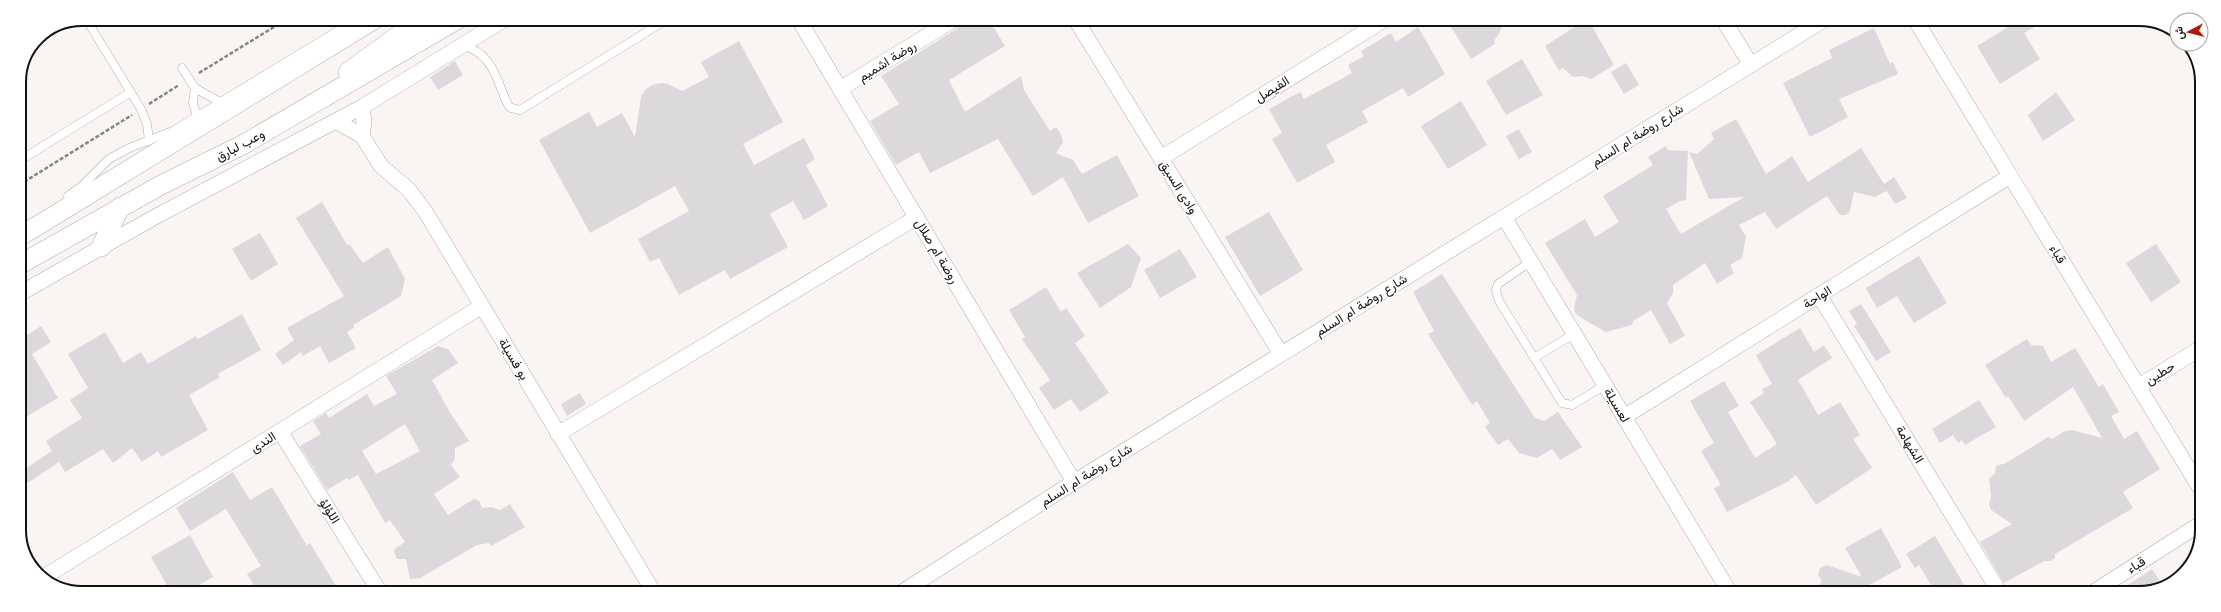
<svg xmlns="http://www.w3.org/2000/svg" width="2221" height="612" font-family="Helvetica,Vazirmatn,sans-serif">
<rect width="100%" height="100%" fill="#faf4f2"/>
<path fill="#dcd9dd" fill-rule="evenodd" d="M973 20 994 28 1005 46 949 80 965 112 1021 76 1024 90 1050 131 1056 127 1061 134 1063 142 1056 153 1073 160 1082 174 1117 155 1139 196 1088 223 1063 177 1033 196 998 139 930 173 919 152 896 165 870 121 899 104 881 76 958 28 962 21Z
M1447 20H1504L1500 32 1494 41 1495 44 1471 59Z
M1584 21H1589L1614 65 1591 79 1583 76 1573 77 1563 68 1559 71 1545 46Z
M2018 21H2045L2024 33 2040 59 2000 84 1977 46Z
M1418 27 1445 74 1408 97 1403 88 1362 111 1368 122 1326 145 1335 162 1297 183 1272 139 1282 133 1269 109 1300 92 1304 99 1352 73 1348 65 1364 56 1361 51 1391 33 1396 42Z
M1874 28 1890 64 1893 62 1898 74 1839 99 1848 117 1810 137 1783 83 1832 58 1829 50Z
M739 41 783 122 743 144 754 165 804 138 815 159 806 165 828 206 804 220 793 201 770 214 788 247 730 279 725 270 679 295 659 258 650 262 638 239 689 211 675 186 590 233 539 140 589 112 597 127 622 113 635 137 641 97 645 90 652 85 661 83 668 84 682 91 709 77 701 62Z
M1522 59 1543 95 1506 115 1486 81Z
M455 61 463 75 438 90 430 77Z
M1626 63 1639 85 1624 94 1611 72Z
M2056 92 2075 120 2043 141 2028 115Z
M1461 101 1487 145 1448 169 1421 126Z
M1736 119 1766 174 1792 156 1808 182 1861 148 1884 184 1894 177 1907 198 1895 204 1887 191 1875 197 1854 192 1850 211 1846 215H1840L1827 196 1776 229 1765 212 1739 225 1746 237 1742 258 1730 265 1734 273 1717 284 1705 263 1673 285V293L1667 303 1685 336 1670 344 1651 310 1633 321 1632 325 1606 332 1583 319 1575 313 1574 308 1577 295 1545 243 1585 219 1595 237 1619 222 1603 196 1653 165 1648 157 1666 146 1668 150 1688 151 1686 200 1680 201 1666 209 1681 234 1744 197 1709 199 1689 152 1697 154 1714 139 1711 133Z
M1519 129 1532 152 1519 159 1506 136Z
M322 202 347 245 349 244 363 263 388 247 405 279 401 296 353 325 354 328 347 332 356 348 329 363 320 346 303 356 301 352 283 365 275 354 294 340 287 328 344 296 296 218Z
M1269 212 1303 270 1260 296 1225 237Z
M260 233 278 264 251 281 232 249Z
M1128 244 1141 258 1131 287 1100 308 1077 273Z
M2156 244 2181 282 2151 302 2126 263Z
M1180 249 1197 277 1160 298 1144 270Z
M1919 256 1947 303 1914 323 1897 296 1877 308 1866 288Z
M1442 274 1535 418 1544 421 1558 412 1582 447 1560 460 1552 449 1537 458 1519 453 1508 439 1498 445 1485 427 1490 423 1477 401 1472 405 1428 334 1434 331 1413 292Z
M1046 287 1061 312 1066 308 1085 336 1075 343 1109 393 1080 412 1071 399 1054 410 1039 388 1050 380 1022 339 1025 337 1009 310Z
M1861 304 1891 352 1876 361 1854 326 1857 324 1849 311Z
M242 314 261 350 218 374 220 377 189 395 208 430 161 457 158 451 142 462 132 448 113 463 103 449 65 472 59 462 19 489V473L52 451 46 441 82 418 70 400 88 388 68 354 105 332 123 363 141 352 148 364 196 336 198 339Z
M41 326 51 342 32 354 58 398 19 421V376L27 372 21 362 19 363V331L23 338Z
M1800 328 1814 352 1824 345 1832 358 1798 380 1818 415 1840 402 1860 435 1853 439 1872 468 1816 505 1796 475 1787 482 1727 512 1714 488 1721 485 1701 451 1714 443 1690 401 1724 381 1739 406 1728 412 1755 458 1777 444 1750 402 1764 393 1762 389 1772 384 1756 355Z
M2027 339 2031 345 2043 346 2051 362 2075 348 2099 387 2103 384 2119 412 2111 416 2124 439 2137 431 2160 469 2123 492 2133 508 2055 554V558L2050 561H2044L2004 583 1980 542 2012 524 1991 510 1989 505 1991 496 1989 479 1995 473 1996 466 2006 463 2048 437 2052 439 2065 431 2072 430 2102 438 2073 387 2024 421 2008 396 2006 398 1985 365Z
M438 346 448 349 458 363 432 380 451 414 469 441 455 448V459L451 465 460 477 434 494 448 515 474 499 479 501 482 508 491 507 500 510 510 504 525 527 491 546 489 543 477 545 420 578 410 579 406 559H397L394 552 396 548 405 542 390 520 385 523 358 475 349 480 347 478 327 490 300 446 321 434 313 421 326 413 329 418 367 394 374 406 397 394 386 376ZM405 424 420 451 376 474 362 451Z
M580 393 586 404 567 416 561 404Z
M1979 400 1996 427 1965 445 1962 440 1958 443 1953 435 1940 443 1932 429Z
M233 472 250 500 272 487 307 546 310 543 339 591H257L247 574 261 566 226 509 190 531 176 508Z
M1881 528 1902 567 1855 593H1808L1822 582 1818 574 1820 568 1827 565 1862 577 1845 548Z
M190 535 213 577 189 591H170L151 557Z
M1935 536 1966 588 1958 593H1936L1919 565 1915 568 1906 554Z
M2152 569 2160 581 2156 583 2158 587 2139 593H2116Z"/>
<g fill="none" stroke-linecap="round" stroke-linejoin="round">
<g stroke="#b2adac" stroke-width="9">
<path id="service" d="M86 19 141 109 147 124 149 141
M462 46C492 51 497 81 508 105L511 108 520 110 666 20
M182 68 195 88 220 102
M195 88 193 103 197 117
M19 161 131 92
M68 196 82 186 109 159 129 148 173 131 349 24
M1530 262 1498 284 1496 290 1499 301 1562 403 1572 405 1605 385
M1534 358 1574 334"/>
</g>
<g stroke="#b2adac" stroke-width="16">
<path id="minor" d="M799 20 1074 482
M1076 20 1281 354
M1724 21 1751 65
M1916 21 2200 488
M840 89 953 20
M362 107 364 122 362 136
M336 121 362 136 381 166 409 190 425 211 653 591
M1161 158 1384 20
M1504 217 1730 593
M19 294 153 218 362 107 505 19
M1819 295 2000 593
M2139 386 2201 348
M1624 417 2010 176
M280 431 379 591
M558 434 917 217
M44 577 482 306
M902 592 1074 482 1822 21
M2092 593 2200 524"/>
</g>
<g stroke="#b2adac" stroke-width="20">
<path id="tertiary" d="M348 72 421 19
M19 237 375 19
M101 247 120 207
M19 265 161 185 244 144 458 19"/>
</g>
<path stroke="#888583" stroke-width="2.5" stroke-dasharray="4 2" stroke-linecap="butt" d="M199 73 287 19
M149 104 179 85
M19 185 132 115"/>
<use href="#service" stroke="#fff" stroke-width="8"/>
<use href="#minor" stroke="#fff" stroke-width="15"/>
<use href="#tertiary" stroke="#fff" stroke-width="19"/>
</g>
<g text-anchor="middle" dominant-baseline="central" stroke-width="3" stroke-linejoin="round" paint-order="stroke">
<g font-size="13" fill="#121110" stroke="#fff">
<text transform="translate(887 61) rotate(-32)">روضة اشميم</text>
<text transform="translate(1272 89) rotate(-32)">الفيصل</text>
<text transform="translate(1637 135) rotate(-32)">شارع روضة ام السلم</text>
<text transform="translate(240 145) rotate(-28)">وعب لبارق</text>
<text transform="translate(1179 187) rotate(58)">وادى السيق</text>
<text transform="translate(937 251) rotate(59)">روضة ام صلال</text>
<text transform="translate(2058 254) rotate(58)">قباء</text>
<text transform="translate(1817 297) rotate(-32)">الواحة</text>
<text transform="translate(1361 305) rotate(-32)">شارع روضة ام السلم</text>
<text transform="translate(514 359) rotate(59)">بو فسيلة</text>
<text transform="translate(2160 373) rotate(-32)">حطين</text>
<text transform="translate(1617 405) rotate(59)">لعسيلة</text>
<text transform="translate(263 442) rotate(-32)">الندى</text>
<text transform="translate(1910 444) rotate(59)">الشهامة</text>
<text transform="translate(1086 475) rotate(-32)">شارع روضة ام السلم</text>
<text transform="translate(330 511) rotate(58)">اللؤلؤ</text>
<text transform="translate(2136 565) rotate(-33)">قباء</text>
</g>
</g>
<path d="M0 0H2221V612H0ZM82 26H2139A56 56 0 0 1 2195 82V530A56 56 0 0 1 2139 586H82A56 56 0 0 1 26 530V82A56 56 0 0 1 82 26Z" fill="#fff" fill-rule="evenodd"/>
<path fill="none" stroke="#121110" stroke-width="2" d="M82 26H2139A56 56 0 0 1 2195 82V530A56 56 0 0 1 2139 586H82A56 56 0 0 1 26 530V82A56 56 0 0 1 82 26Z"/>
<g transform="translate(2189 32) rotate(263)"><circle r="19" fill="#ffffff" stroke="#a0a09f"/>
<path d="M0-3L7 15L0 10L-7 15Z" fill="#aa1908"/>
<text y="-6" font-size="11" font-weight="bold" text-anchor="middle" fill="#121110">ش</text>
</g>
</svg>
